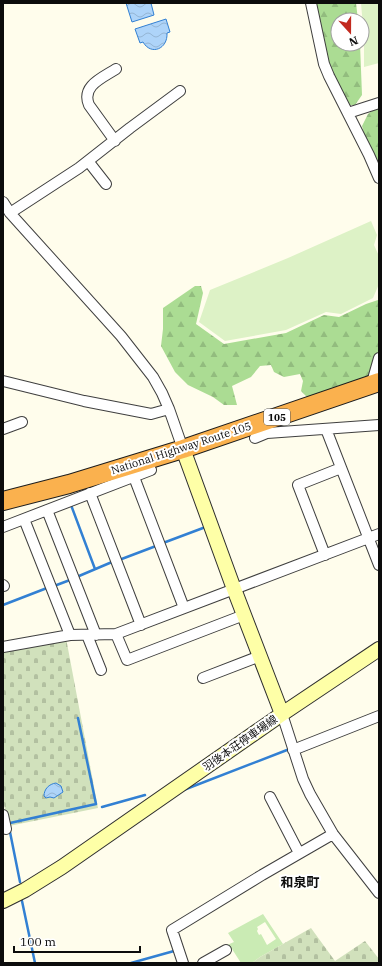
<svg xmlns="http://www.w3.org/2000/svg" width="382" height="966" font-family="'IBM Plex Serif','Noto Sans JP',serif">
<defs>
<pattern id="forest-firs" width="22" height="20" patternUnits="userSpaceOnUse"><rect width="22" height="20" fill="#abdc93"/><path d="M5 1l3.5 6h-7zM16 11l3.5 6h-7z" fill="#92bc7e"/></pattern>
<pattern id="cemetery-stones" width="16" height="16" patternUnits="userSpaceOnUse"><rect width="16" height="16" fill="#d1e1bc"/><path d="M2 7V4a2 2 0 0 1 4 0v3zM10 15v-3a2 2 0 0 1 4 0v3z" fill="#b2c0a0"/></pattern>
<pattern id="water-waves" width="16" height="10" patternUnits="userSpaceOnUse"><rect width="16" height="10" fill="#aed4f9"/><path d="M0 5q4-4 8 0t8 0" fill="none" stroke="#94b5d4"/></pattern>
</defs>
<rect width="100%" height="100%" fill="#fffdec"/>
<path fill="#caebb4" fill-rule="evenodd" d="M263 914 283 944 260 957 252 963H241L232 949 230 950 227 945 234 942 228 933ZM265 922 276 939 267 945 261 934 259 935 257 931 258 929 257 927Z"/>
<path fill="url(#forest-firs)" d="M314 3H356L358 20H338V44H360L362 95 355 105H349L328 65Z
M377 107H379V161L377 162C369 151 365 138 362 126L368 114Z
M195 286H201L203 293 196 324 224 344 286 333 324 315 339 317 366 304 378 300 379 299V349L376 357 371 377 307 397 301 391 303 381 300 374 284 377 274 372 271 365 260 366 251 377 232 386 237 405H224L213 397 188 385 175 372 161 346 163 329V308Z"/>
<path fill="url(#cemetery-stones)" d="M66 638 98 808 9 826 3 801V650Z
M311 928 335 961 365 941 379 959V961L376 963H252L260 957Z"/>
<path fill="#ddf2c6" d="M361 3H379V63L364 67V39Z
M371 221 377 235 374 245 379 256V284L373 298 341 314 326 312 286 330 225 341 199 322 210 290 288 258Z"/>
<path fill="url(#water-waves)" stroke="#3280d3" d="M126 3H151L154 15 132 22Z
M166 19 170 32 167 33C168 49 151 56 143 42L140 43 135 29Z
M56 783 61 786 63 792 54 798 50 797 46 798 44 796C44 789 49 784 56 783Z"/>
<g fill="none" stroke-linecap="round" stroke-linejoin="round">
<path stroke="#3280d3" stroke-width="2.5" d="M71 505 95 569
M163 543 203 528
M119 560 156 546
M79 576 112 562
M54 586 70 580
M3 605 47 588
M181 791 287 750
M102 807 145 795
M10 823 96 804 78 718
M10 832 20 882
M22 901 35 963
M131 963 174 951"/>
<g stroke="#3f3f3f" stroke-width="12">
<path id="street" d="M311 3 324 64 329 76 369 155 379 178
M348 113 379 103
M115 141 89 105C81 86 102 78 116 69
M88 161 106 184
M3 202 10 213 121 336 153 377 162 393 169 409 183 449
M10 213 79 168 130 128 180 91
M3 381 84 401 151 414 169 409
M371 386 379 358
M3 429 22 422
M326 429 379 565
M255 438 267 433 379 425
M134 477 184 608
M90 493 141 625
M47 510 96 635
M24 519 70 635
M3 527 151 470
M325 555 298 485 341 468
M3 585 4 586
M116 634 127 660 244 615
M87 635 101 670
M3 647 70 635 116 634 379 534
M203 678 260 656
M282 714 303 779 310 794 333 834 379 893
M293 750 379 716
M270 797 299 853
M3 815 6 829
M183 963 172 930 262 875 333 834
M203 963 226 950"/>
</g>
<g stroke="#2e2e2e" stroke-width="16">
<path id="secondary" d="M183 449 234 589 282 714
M3 901 25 890 62 867 282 714 379 649"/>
</g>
<g stroke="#1d1d1d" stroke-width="20">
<path id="highway" d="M3 501 69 484 183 449 379 382"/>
</g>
<use href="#street" stroke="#fff" stroke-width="10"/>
<use href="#secondary" stroke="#feffa7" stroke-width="14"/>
<use href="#highway" stroke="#fab14e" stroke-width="18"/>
</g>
<g text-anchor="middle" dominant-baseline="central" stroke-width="4" stroke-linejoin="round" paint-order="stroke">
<rect fill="#fff" stroke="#555" stroke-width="1" x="264" y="409" width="26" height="16" rx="3"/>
<g font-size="10" font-weight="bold" fill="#0c0c0c">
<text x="277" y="417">105</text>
</g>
<g font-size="11" fill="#0c0c0c" stroke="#fff">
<text transform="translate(181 448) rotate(-18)">National Highway Route 105</text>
<text transform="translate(240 743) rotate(-35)">羽後本荘停車場線</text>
</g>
<g font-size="13" font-weight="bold" fill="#0c0c0c" stroke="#fff">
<text x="300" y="882">和泉町</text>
</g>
</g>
<rect width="382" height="966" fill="none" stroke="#0c0c0c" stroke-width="8"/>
<g transform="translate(350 32) rotate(159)"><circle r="19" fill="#ffffff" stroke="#9e9e9e"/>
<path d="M0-3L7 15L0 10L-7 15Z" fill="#c22a1f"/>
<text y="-6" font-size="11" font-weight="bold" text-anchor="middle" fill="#0c0c0c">N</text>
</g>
<path d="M14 946v6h126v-6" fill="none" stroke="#0c0c0c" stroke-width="2"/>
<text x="20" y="946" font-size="12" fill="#0c0c0c" stroke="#ffffff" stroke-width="3" paint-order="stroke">100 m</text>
</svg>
